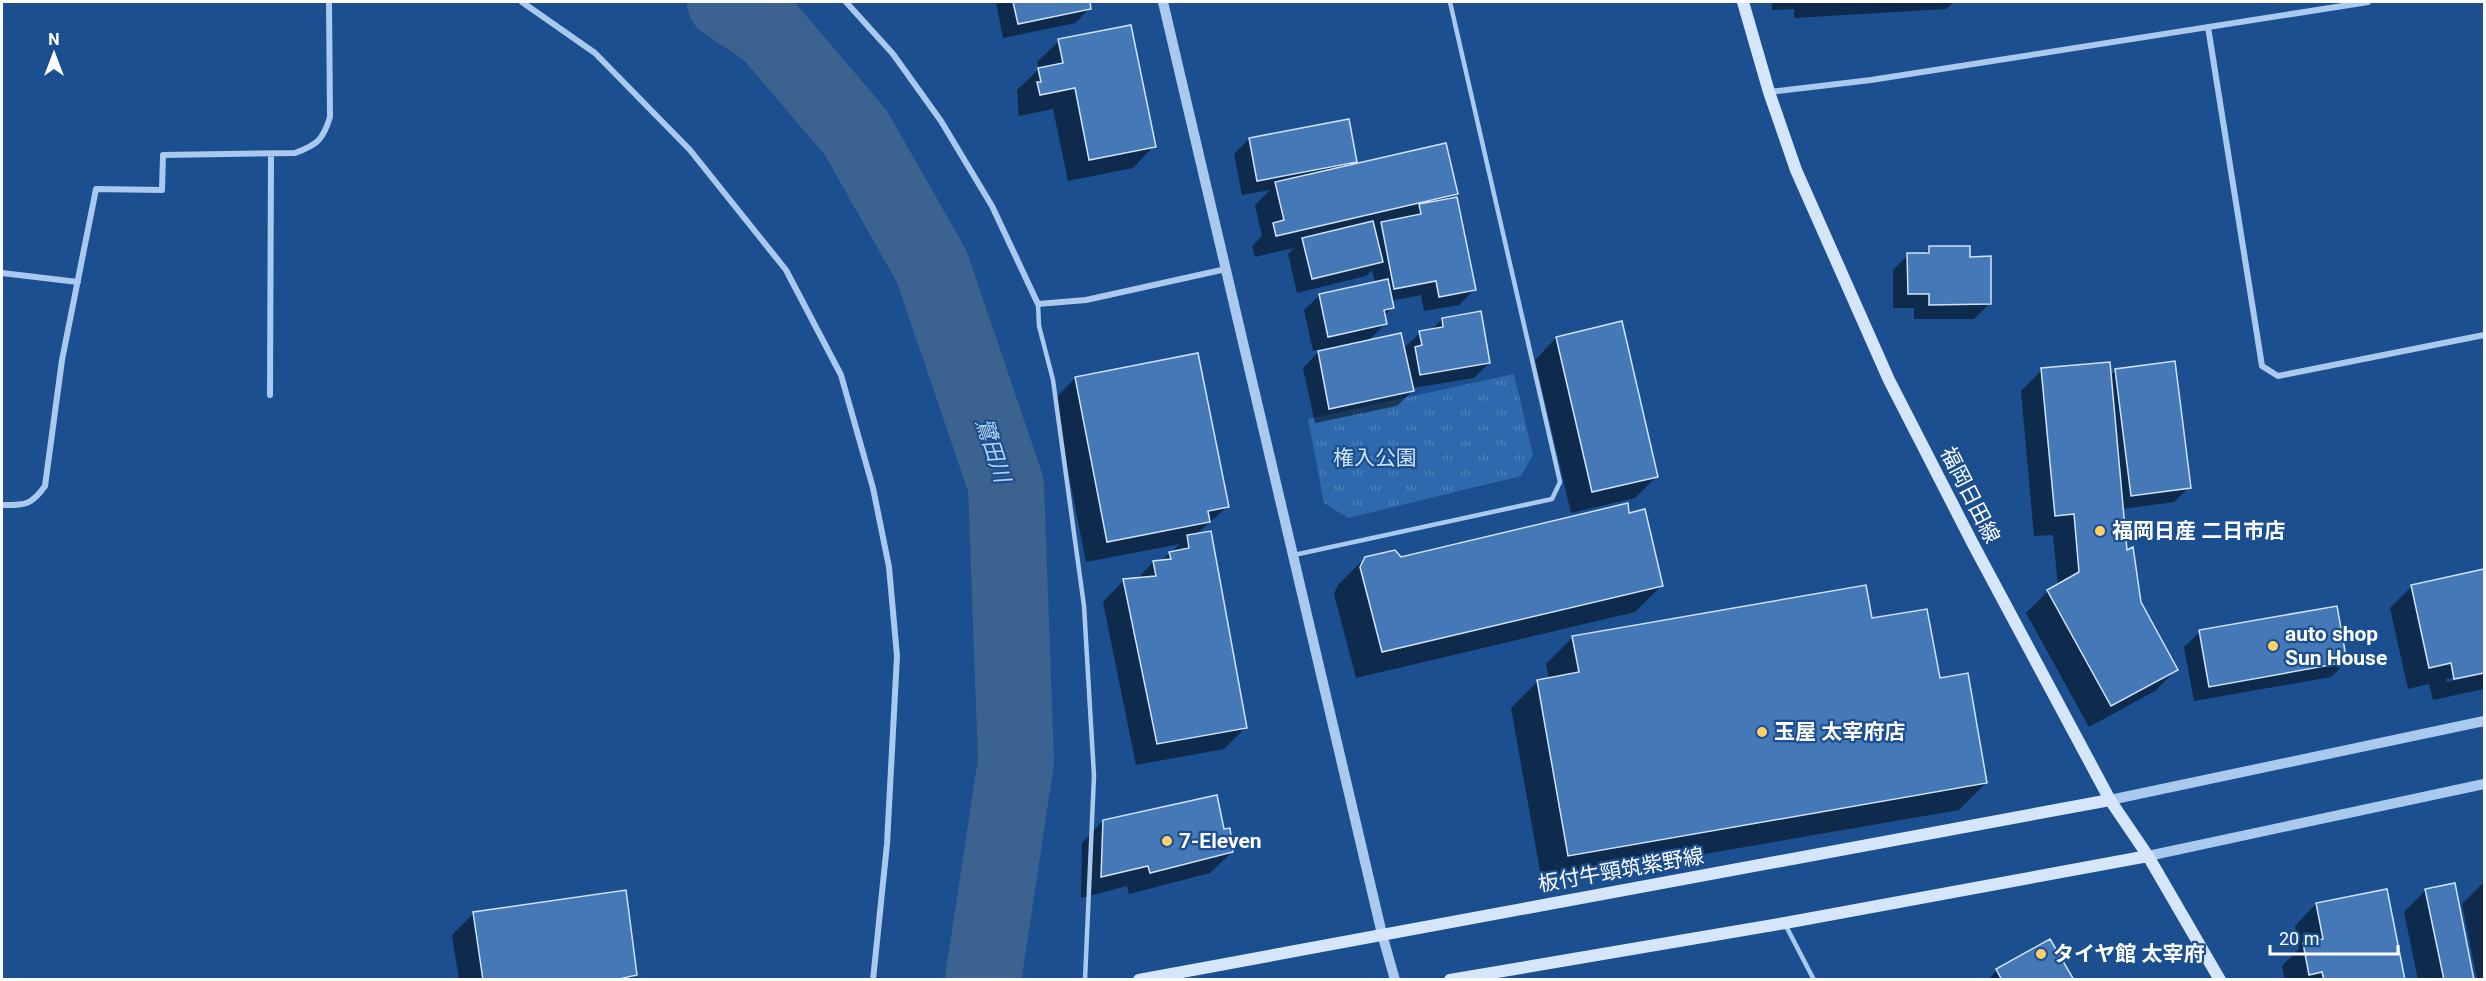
<svg xmlns="http://www.w3.org/2000/svg" width="2486" height="981" font-family="Roboto,'Noto Sans JP',sans-serif">
<defs>
<pattern id="grass-tufts" width="24" height="20" patternUnits="userSpaceOnUse" patternTransform="scale(1.5)"><rect width="24" height="20" fill="#2e69ad"/><path d="M3 7l-1-3M5 7V3M7 7l1-3M15 17l-1-3M17 17v-4M19 17l1-3" fill="none" stroke="#4d80b9"/></pattern>
</defs>
<rect width="100%" height="100%" fill="#1b4f8f"/>
<path fill="url(#grass-tufts)" d="M1514 374 1533 455 1521 476 1348 518 1324 503 1308 419Z"/>
<path fill="#0007" d="M996 2H1088L1090 8 1075 23 1003 38Z
M1772 2H1954L1946 9 1794 18V9L1772 10Z
M1059 41 1154 146 1133 168 1068 181 1053 109 1019 116 1017 90 1039 69 1037 62Z
M1249 139 1356 161 1351 166 1456 193 1450 199 1474 290 1459 305 1424 311 1421 295 1391 301 1393 307 1384 316 1385 324 1367 342 1403 349 1420 333 1431 331 1442 319 1489 363 1474 378 1412 388V391L1397 406 1315 423 1303 368 1321 349 1313 351 1304 310 1320 295 1375 283 1372 270 1366 276 1297 293 1288 254 1294 248 1255 257 1252 246 1262 236 1255 205 1270 190 1242 195 1234 154Z
M1930 248 1968 258 1989 304 1974 319H1914V308H1893V270L1908 255H1923Z
M1556 338 1657 476 1635 498 1571 513 1535 360Z
M2042 370 2110 376 2116 370 2189 487 2174 502 2122 509 2126 552 2139 602 2176 670 2155 691 2089 727 2026 613 2048 591 2058 586 2053 535 2034 536 2021 391Z
M1075 378 1227 507 1194 536 1245 728 1224 749 1136 765 1103 602 1124 580 1137 579 1153 562 1161 561 1180 544 1086 562 1054 400Z
M1627 515 1662 585 1635 612 1356 678 1334 594 1338 585 1365 558H1400Z
M2484 570V671L2446 679 2447 682 2484 674V689L2433 700 2429 684 2408 689 2390 608 2412 586Z
M1871 620 1939 680 1986 783 1959 810 1542 882 1511 708 1538 681 1549 679 1546 664 1573 637Z
M2200 632 2346 662 2331 677 2194 701 2184 647Z
M1103 821 1223 830 1232 852 1210 873 1129 894 1127 886 1081 898 1082 843Z
M2484 882V980H2477L2462 904Z
M2426 890 2472 980H2418L2404 912Z
M2316 904 2403 980H2285L2282 966 2299 949 2295 926Z
M473 914 636 974 630 980H459L452 935Z
M1997 970 2072 980H1988Z"/>
<g fill="none" stroke-linecap="round" stroke-linejoin="round">
<path stroke="#3c6290" stroke-width="76" d="M725 2 770 32 856 133 932 267 1006 485 1016 761 983 980"/>
</g>
<path fill="#4478b7" stroke="#cfe3fa" stroke-width="1.5" d="M1013 2H1090L1091 9 1018 24Z
M1131 25 1156 147 1089 160 1075 88 1040 95 1037 82H1041L1038 68 1063 63 1058 39Z
M1349 119 1357 162 1257 181 1249 138Z
M1446 143 1458 194 1276 236 1273 223 1284 220 1275 182Z
M1457 197 1476 290 1439 297 1436 281 1394 289 1381 222 1421 214 1419 204Z
M1373 221 1383 262 1312 279 1302 238Z
M1929 246H1970V257L1991 256V304L1929 305V294H1908L1907 253H1929Z
M1388 279 1394 308 1384 310 1387 324 1328 337 1319 294Z
M1481 311 1490 363 1420 375 1415 347 1422 345 1419 331 1443 327 1442 318Z
M1622 321 1658 477 1592 492 1556 337Z
M1401 333 1414 391 1329 409 1318 351Z
M1198 353 1229 507 1208 511 1210 522 1107 542 1075 377Z
M2175 361 2191 488 2131 496 2115 369Z
M2110 362 2127 550 2133 547 2141 602 2178 670 2111 706 2047 590 2079 572 2074 514 2055 516 2041 368Z
M1628 503 1629 513 1645 509 1663 586 1382 652 1360 567 1365 557 1395 550 1401 557Z
M1211 531 1247 728 1157 744 1123 579 1156 576 1153 561 1171 559 1169 552 1189 548 1187 535Z
M2484 569V673L2454 679 2451 663 2429 668 2411 585Z
M1866 585 1872 618 1927 609 1940 678 1968 673 1987 783 1568 856 1537 680 1579 672 1572 636Z
M2337 606 2347 662 2209 687 2199 630Z
M1217 795 1224 829 1230 828 1233 852 1150 873 1148 866 1101 877 1103 820Z
M2455 883 2474 980H2444L2425 889Z
M2387 889 2405 980H2324L2322 972 2309 975 2303 943 2323 939 2316 903Z
M626 890 637 975 615 980H483L473 912Z
M2050 939 2074 980H2002L1996 969Z"/>
<g fill="none" stroke-linecap="round" stroke-linejoin="round">
<path stroke="#a9c9ee" stroke-width="4.5" d="M1038 304 1039 326 1053 380 1084 606 1094 776 1085 980
M1294 555 1552 499 1560 482 1450 2
M1786 926 1814 980"/>
<path stroke="#a9c9ee" stroke-width="6" d="M522 2 595 53 690 150 786 270 841 375 873 488 889 567 897 656 887 844 873 980
M846 2 893 54 941 121 992 206 1038 304 1086 300 1226 269
M2208 27 2262 366 2278 376 2484 335
M1769 92 1871 80 2368 2
M2 273 78 282
M270 395 271 154
M2 505C24 505 31 506 45 486L62 360 96 189 162 190 163 155 295 153C317 145 323 140 330 117L329 2"/>
<path stroke="#a9c9ee" stroke-width="10" d="M1163 2 1382 934 1395 980
M2110 800 2484 721
M2148 856 2484 784"/>
<path stroke="#d6e6fa" stroke-width="12" d="M1743 2 1769 92 1796 170 1889 380 1973 544 2110 800 2148 856 2220 980
M1139 980 2110 800
M1450 980 1785 923 2148 856"/>
</g>
<g fill="#ffd166" stroke="#1b4f8f" stroke-width="2">
<circle cx="2100" cy="531" r="6"/>
<circle cx="2273" cy="646" r="6"/>
<circle cx="1762" cy="732" r="6"/>
<circle cx="1167" cy="841" r="6"/>
<circle cx="2041" cy="954" r="6"/>
</g>
<g text-anchor="middle" dominant-baseline="central" stroke-width="4.5" stroke-linejoin="round" paint-order="stroke">
<g font-size="21" fill="#cfe3fa" stroke="#1b4f8f">
<text x="1375" y="458">権入公園</text>
</g>
<g font-size="21" fill="#fff" stroke="#1b4f8f">
<text transform="translate(1970 495) rotate(63)">福岡日田線</text>
<text transform="translate(1621 870) rotate(-10)">板付牛頸筑紫野線</text>
</g>
<g font-size="21" font-weight="bold" fill="#fff" stroke="#1b4f8f" text-anchor="start">
<text x="2112" y="531">福岡日産 二日市店</text>
<text x="2285" y="634">auto shop<tspan x="2285" dy="24">Sun House</tspan></text>
<text x="1774" y="732">玉屋 太宰府店</text>
<text x="1179" y="841">7-Eleven</text>
<text x="2053" y="954">タイヤ館 太宰府</text>
</g>
<g font-size="22" font-style="italic" fill="#b5d3f5" stroke="#1b4f8f">
<text transform="translate(993 450) rotate(72)">鷺田川</text>
</g>
</g>
<rect width="2486" height="981" fill="none" stroke="#ffffff" stroke-width="6"/>
<g transform="translate(54 54)" stroke="#1b4f8f" stroke-width="4.5" paint-order="stroke">
<path d="M0-4.5L10 22L0 15L-10 22Z" fill="#ffffff"/>
<text y="-9" font-size="16" font-weight="bold" text-anchor="middle" fill="#ffffff">N</text>
</g>
<path d="M2270 945v9h128v-9" fill="none" stroke="#ffffff" stroke-width="3"/>
<text x="2279" y="945" font-size="18" fill="#ffffff" stroke="#1b4f8f" stroke-width="4.5" paint-order="stroke">20 m</text>
</svg>
